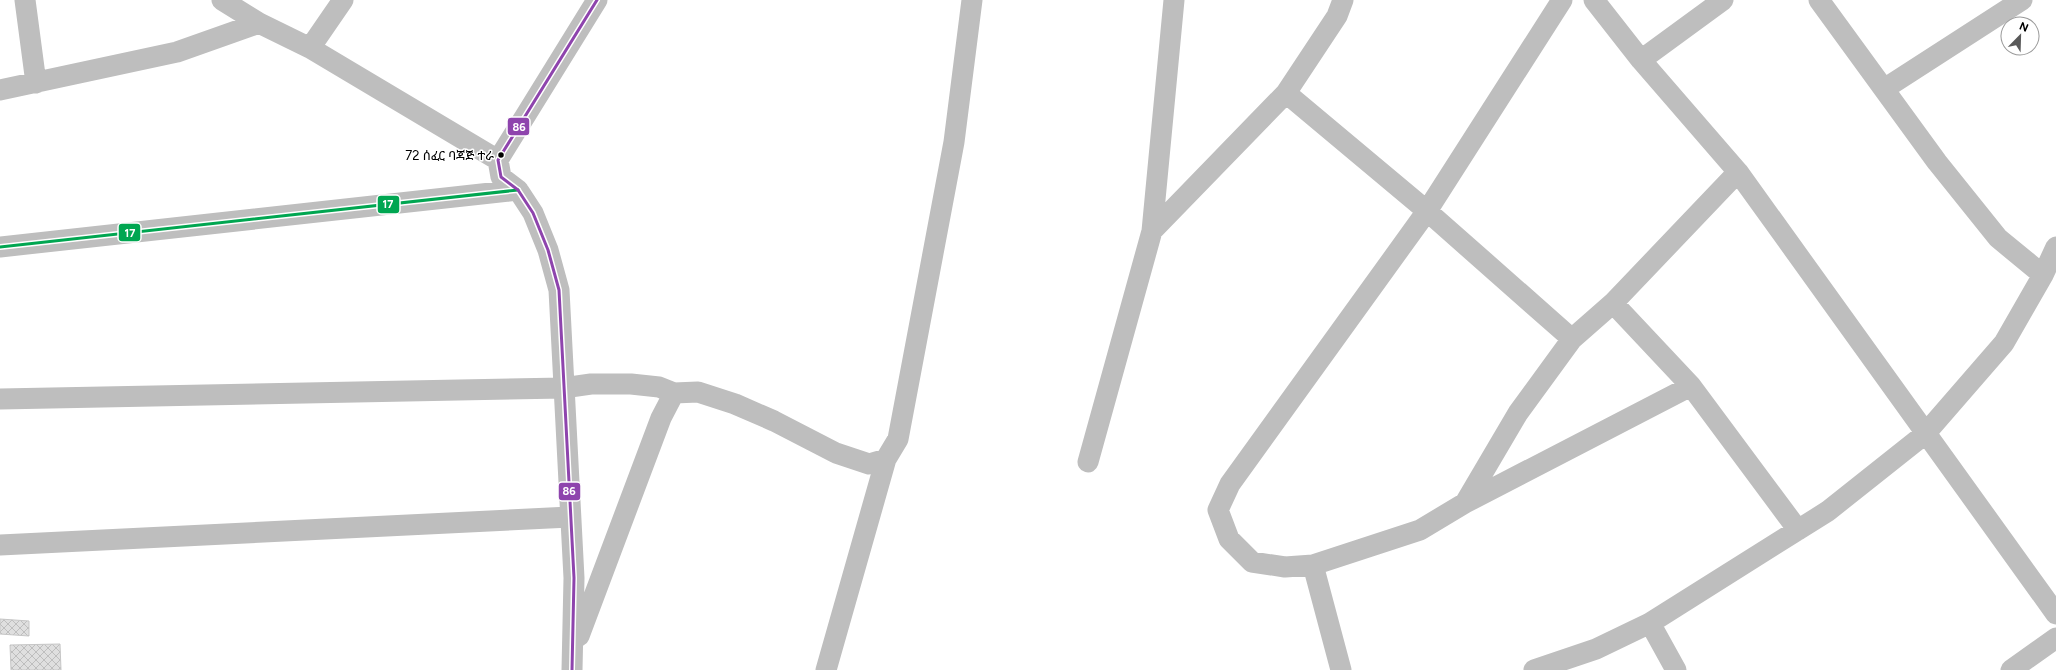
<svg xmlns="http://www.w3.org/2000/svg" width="2056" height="670" font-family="Figtree,'Noto Sans Ethiopic',sans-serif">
<defs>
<pattern id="building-cross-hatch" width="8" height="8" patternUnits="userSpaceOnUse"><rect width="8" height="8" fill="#dfdfdf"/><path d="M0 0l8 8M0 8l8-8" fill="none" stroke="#bebebe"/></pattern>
</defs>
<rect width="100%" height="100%" fill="#fff"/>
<path fill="url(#building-cross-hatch)" stroke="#c6c6c6" d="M0 619 29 621V636L0 634Z
M60 644 61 670H11L10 645Z"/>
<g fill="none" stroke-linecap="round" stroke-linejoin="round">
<path stroke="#bebebe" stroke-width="21" d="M25 0 36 83
M222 0 259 23 310 48 498 160
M1562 0 1427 211 1230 484 1218 510 1229 539 1252 562 1285 567 1313 565 1420 530 1465 503 1691 386
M1594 0 1641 60 1738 172 2056 614
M1819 0 1937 162 1998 238 2043 275
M310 48 343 0
M1641 60 1723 0
M1884 89 2022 0
M0 90 177 52 259 23
M1286 93 1427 211 1572 339
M1152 231 1286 93 1337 16 1343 0
M0 247 518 190
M1613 303 1691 386 1798 530
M0 399 563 388 591 384H631L659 387 674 393 698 392 735 404 774 421 836 453 869 464 886 459
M1088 462 1152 231 1174 0
M1465 503 1518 413 1572 339 1613 303 1738 172
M0 545 570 517
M1313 565 1341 670
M1650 623 1676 670
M579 636 661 418 674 393
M572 670 574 578 559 290 548 250 533 213 518 190 501 177 498 160 597 0
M826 670 886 459 898 439 954 142 972 0
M1534 670 1596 649 1650 623 1828 511 1925 434 2004 343 2043 275 2056 247
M2011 670 2056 638"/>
<g stroke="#fff" stroke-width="6">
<path id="bus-1" d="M0 247 518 190"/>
</g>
<g stroke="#fff" stroke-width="6">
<path id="bus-2" d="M572 670 574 578 559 290 548 250 533 213 518 190 501 177 498 160 597 0"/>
</g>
<use href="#bus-1" stroke="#00a651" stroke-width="3"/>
<use href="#bus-2" stroke="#8e44ad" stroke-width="3"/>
</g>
<circle fill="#000" stroke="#fff" stroke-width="1.5" cx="501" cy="155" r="3.5"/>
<g text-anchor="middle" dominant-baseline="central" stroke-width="3" stroke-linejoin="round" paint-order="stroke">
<g font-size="13" fill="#000" stroke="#fff" text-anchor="end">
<text x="494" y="155">72 ሰፈር ባጃጅ ተራ</text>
</g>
</g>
<g stroke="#fff" stroke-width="1.5">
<rect x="507" y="117" width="23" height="19" rx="4" fill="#8e44ad"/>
<rect x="377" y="195" width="23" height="19" rx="4" fill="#00a651"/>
<rect x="118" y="223" width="23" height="19" rx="4" fill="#00a651"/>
<rect x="558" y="482" width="23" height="19" rx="4" fill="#8e44ad"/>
</g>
<g font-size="11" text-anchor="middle" font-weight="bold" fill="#fff">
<text x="519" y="131">86</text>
<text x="388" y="208">17</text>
<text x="130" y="237">17</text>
<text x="569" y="495">86</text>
</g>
<g transform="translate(2020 36) rotate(23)"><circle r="19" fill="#ffffff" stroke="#999999"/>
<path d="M0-3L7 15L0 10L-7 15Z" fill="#595959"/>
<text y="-6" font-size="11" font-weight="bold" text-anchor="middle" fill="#000000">N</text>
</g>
</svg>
